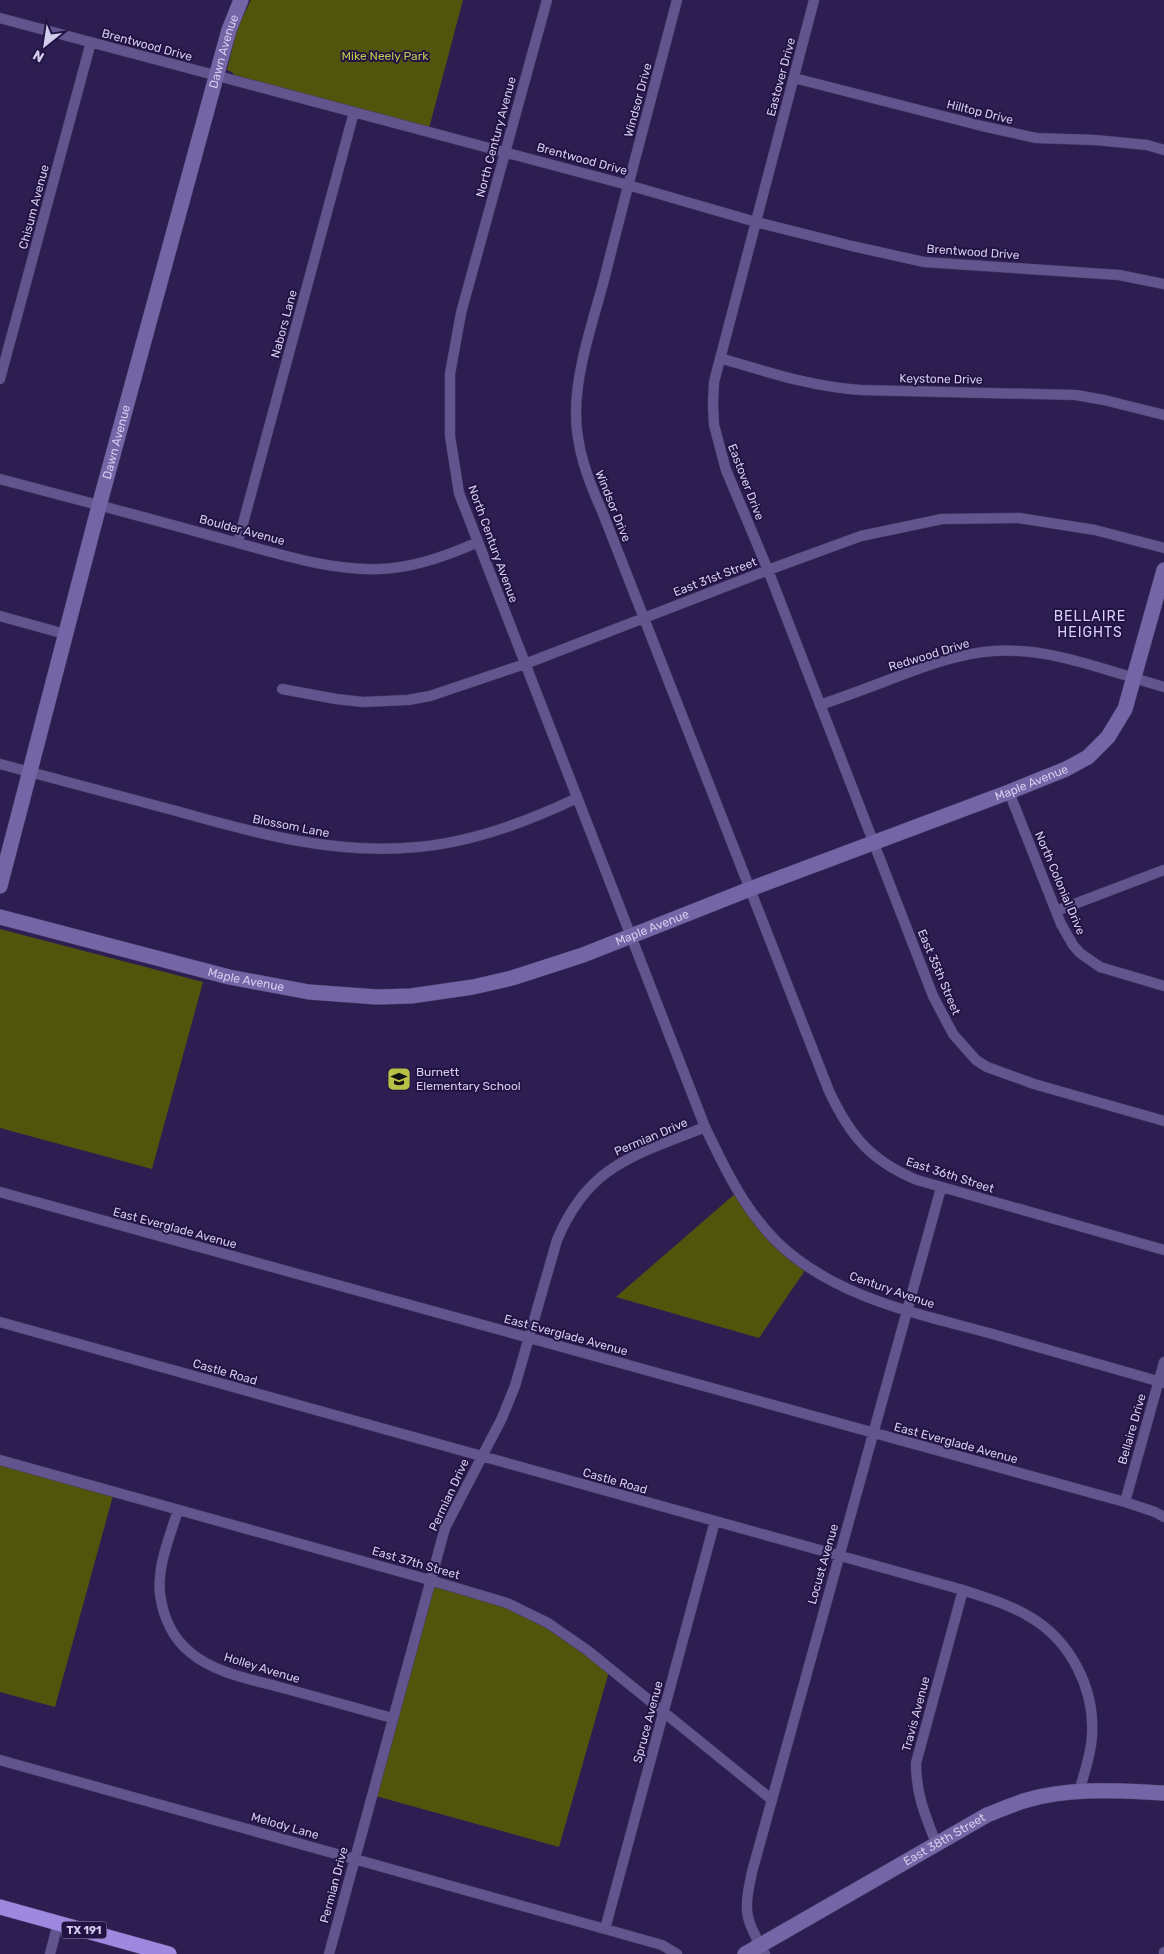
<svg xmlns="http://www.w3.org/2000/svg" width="1164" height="1954" font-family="Rubik,sans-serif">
<rect width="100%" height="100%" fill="#2d1e51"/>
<path fill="#51550c" d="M251 0H463L428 132 288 89 235 76 232 72 227 70 238 26Z
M0 929 203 982 152 1169 0 1128Z
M737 1192 751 1211 808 1266 759 1338 616 1297Z
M0 1460 114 1492 55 1707 0 1692Z
M431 1580 548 1623 610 1668 559 1847 372 1795Z"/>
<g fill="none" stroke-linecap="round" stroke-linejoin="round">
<g stroke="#473865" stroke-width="11">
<path id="street" d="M547 0 461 313 450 374V436L459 493 705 1127C725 1169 744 1209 777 1242 834 1297 915 1313 989 1333 1048 1350 1106 1366 1164 1383
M677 0C653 92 628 184 605 276 594 319 576 368 576 413 576 448 588 480 602 511L829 1091C850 1136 871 1161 917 1180L1164 1250
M814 0 714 382 713 404 714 425 726 470 768 570 933 996 953 1034 976 1060 987 1067 1034 1084 1164 1121
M0 18 628 185 756 222 852 246 924 262 1119 275 1164 284
M794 78 982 126 1036 138 1095 140 1147 145 1164 150
M720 358C767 372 812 387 861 390L1076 395 1104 400 1164 415
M0 379 91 42
M0 479C76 499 152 519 227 540 276 553 329 571 380 569 414 568 447 556 478 542
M238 542 354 112
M0 616 65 634
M282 689 336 699 363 702 408 700 430 696 525 664 768 570 861 536 942 519 1019 518 1095 530 1164 548
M820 705C846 696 873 686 899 676 929 665 961 653 994 651 1051 647 1110 672 1164 687
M0 764C60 780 120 796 180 812 258 834 336 855 418 847 474 842 527 822 577 798
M1009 792 1061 924 1073 945 1080 953 1100 967 1164 986
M1056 911 1164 870
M0 1192 1125 1502 1155 1512 1164 1517
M0 1322 963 1590C986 1598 1009 1604 1030 1617 1071 1641 1095 1689 1092 1736 1091 1755 1084 1773 1079 1792
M0 1460 430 1580 507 1603 548 1623 587 1650 771 1799
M1125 1502 1164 1362
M178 1510C170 1536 157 1566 160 1594 163 1617 173 1639 191 1653 215 1673 250 1679 279 1687 317 1697 355 1708 392 1718
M0 1760 605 1929 662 1945 677 1954
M936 1843C925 1815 916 1794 916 1763L963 1590
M605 1929 715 1521
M50 1954 58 1923
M329 1954 445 1528 502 1418 515 1386 557 1240C589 1164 634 1156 705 1127
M765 1954C745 1917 743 1914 752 1872L941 1188
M1164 1954V1952"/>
</g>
<g stroke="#473865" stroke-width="16">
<g id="secondary">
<path id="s1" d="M0 886 99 506 216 77 229 30 241 0"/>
<path id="s2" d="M0 917 229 977 309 992 377 997 411 996 473 987 512 978 583 955 750 889 1009 792 1066 769 1088 757 1108 737 1125 709 1164 570"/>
<path id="s3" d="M745 1954 987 1815C1000 1810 1013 1804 1027 1800 1072 1787 1118 1791 1164 1793"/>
</g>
</g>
<g stroke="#473865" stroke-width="16">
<path id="highway" d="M0 1907 169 1954"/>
</g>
<use href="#street" stroke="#62558d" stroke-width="10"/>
<use href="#secondary" stroke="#7465a6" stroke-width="15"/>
<use href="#highway" stroke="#9d89e0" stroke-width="15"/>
</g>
<defs>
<g id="school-square" transform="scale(1.25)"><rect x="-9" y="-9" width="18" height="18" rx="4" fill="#b8c147" stroke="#231345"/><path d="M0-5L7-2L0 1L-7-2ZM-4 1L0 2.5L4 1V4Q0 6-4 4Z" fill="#111"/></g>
</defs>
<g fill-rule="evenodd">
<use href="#school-square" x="399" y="1079"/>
</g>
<g text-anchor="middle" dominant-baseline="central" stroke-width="4" stroke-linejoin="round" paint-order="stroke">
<rect fill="#231345" stroke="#9e95bb" stroke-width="1" x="61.5" y="1921.5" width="45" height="17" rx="4"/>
<g font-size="11" font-weight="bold" fill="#d3cded">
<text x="84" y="1930">TX 191</text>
</g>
<g font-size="12" fill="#d3cded" stroke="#231345">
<text transform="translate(147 45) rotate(15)">Brentwood Drive</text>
<text stroke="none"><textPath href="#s1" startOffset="864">Dawn Avenue</textPath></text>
<text transform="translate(781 77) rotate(-75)">Eastover Drive</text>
<text transform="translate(638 100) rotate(-75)">Windsor Drive</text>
<text transform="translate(980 112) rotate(14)">Hilltop Drive</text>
<text transform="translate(496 137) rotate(-75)">North Century Avenue</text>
<text transform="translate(582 159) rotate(15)">Brentwood Drive</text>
<text transform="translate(34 207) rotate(-75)">Chisum Avenue</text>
<text transform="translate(973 252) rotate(4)">Brentwood Drive</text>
<text transform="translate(284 324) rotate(-75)">Nabors Lane</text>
<text transform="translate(941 379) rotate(1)">Keystone Drive</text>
<text stroke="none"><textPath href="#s1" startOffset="459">Dawn Avenue</textPath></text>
<text transform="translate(746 482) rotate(69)">Eastover Drive</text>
<text transform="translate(613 506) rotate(68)">Windsor Drive</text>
<text transform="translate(242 530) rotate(15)">Boulder Avenue</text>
<text transform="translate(493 544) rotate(70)">North Century Avenue</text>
<text transform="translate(715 577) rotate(-21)">East 31st Street</text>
<text transform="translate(929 655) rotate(-17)">Redwood Drive</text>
<text stroke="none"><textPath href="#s2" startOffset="1078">Maple Avenue</textPath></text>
<text transform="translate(291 826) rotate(11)">Blossom Lane</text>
<text transform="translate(1060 883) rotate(67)">North Colonial Drive</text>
<text stroke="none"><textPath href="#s2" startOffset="672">Maple Avenue</textPath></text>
<text transform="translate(939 972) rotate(67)">East 35th Street</text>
<text stroke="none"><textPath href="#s2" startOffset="254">Maple Avenue</textPath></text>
<text transform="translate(651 1137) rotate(-23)">Permian Drive</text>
<text transform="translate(950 1175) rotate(18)">East 36th Street</text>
<text transform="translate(175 1228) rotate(15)">East Everglade Avenue</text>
<text transform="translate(892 1290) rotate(19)">Century Avenue</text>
<text transform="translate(566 1335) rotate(15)">East Everglade Avenue</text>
<text transform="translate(225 1372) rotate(16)">Castle Road</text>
<text transform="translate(1132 1429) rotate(-74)">Bellaire Drive</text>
<text transform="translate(956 1443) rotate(15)">East Everglade Avenue</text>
<text transform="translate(615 1481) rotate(16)">Castle Road</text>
<text transform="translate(449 1495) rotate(-65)">Permian Drive</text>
<text transform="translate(416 1563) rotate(16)">East 37th Street</text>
<text transform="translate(823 1564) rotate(-74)">Locust Avenue</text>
<text transform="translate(262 1668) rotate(17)">Holley Avenue</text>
<text transform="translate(916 1714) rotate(-75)">Travis Avenue</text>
<text transform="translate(648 1722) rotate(-75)">Spruce Avenue</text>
<text transform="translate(285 1826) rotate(16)">Melody Lane</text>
<text stroke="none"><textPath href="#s3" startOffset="230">East 38th Street</textPath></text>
<text transform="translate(334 1885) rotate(-75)">Permian Drive</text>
</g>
<g font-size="12" fill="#bec84d" stroke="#231345">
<text x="385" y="56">Mike Neely Park</text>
</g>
<g font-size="12" fill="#d3cded" stroke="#231345" text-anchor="start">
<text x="416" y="1072">Burnett<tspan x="416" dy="14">Elementary School</tspan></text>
</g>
<g font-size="14" letter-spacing="1" fill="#d7d0f7" stroke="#231345">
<text x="1090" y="616">BELLAIRE<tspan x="1090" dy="16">HEIGHTS</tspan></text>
</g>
</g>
<g transform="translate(45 45) rotate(210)" stroke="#231345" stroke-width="4" paint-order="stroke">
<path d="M0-4L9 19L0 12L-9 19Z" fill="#d3cded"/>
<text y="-8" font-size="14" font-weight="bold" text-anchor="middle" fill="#d3cded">N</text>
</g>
</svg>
